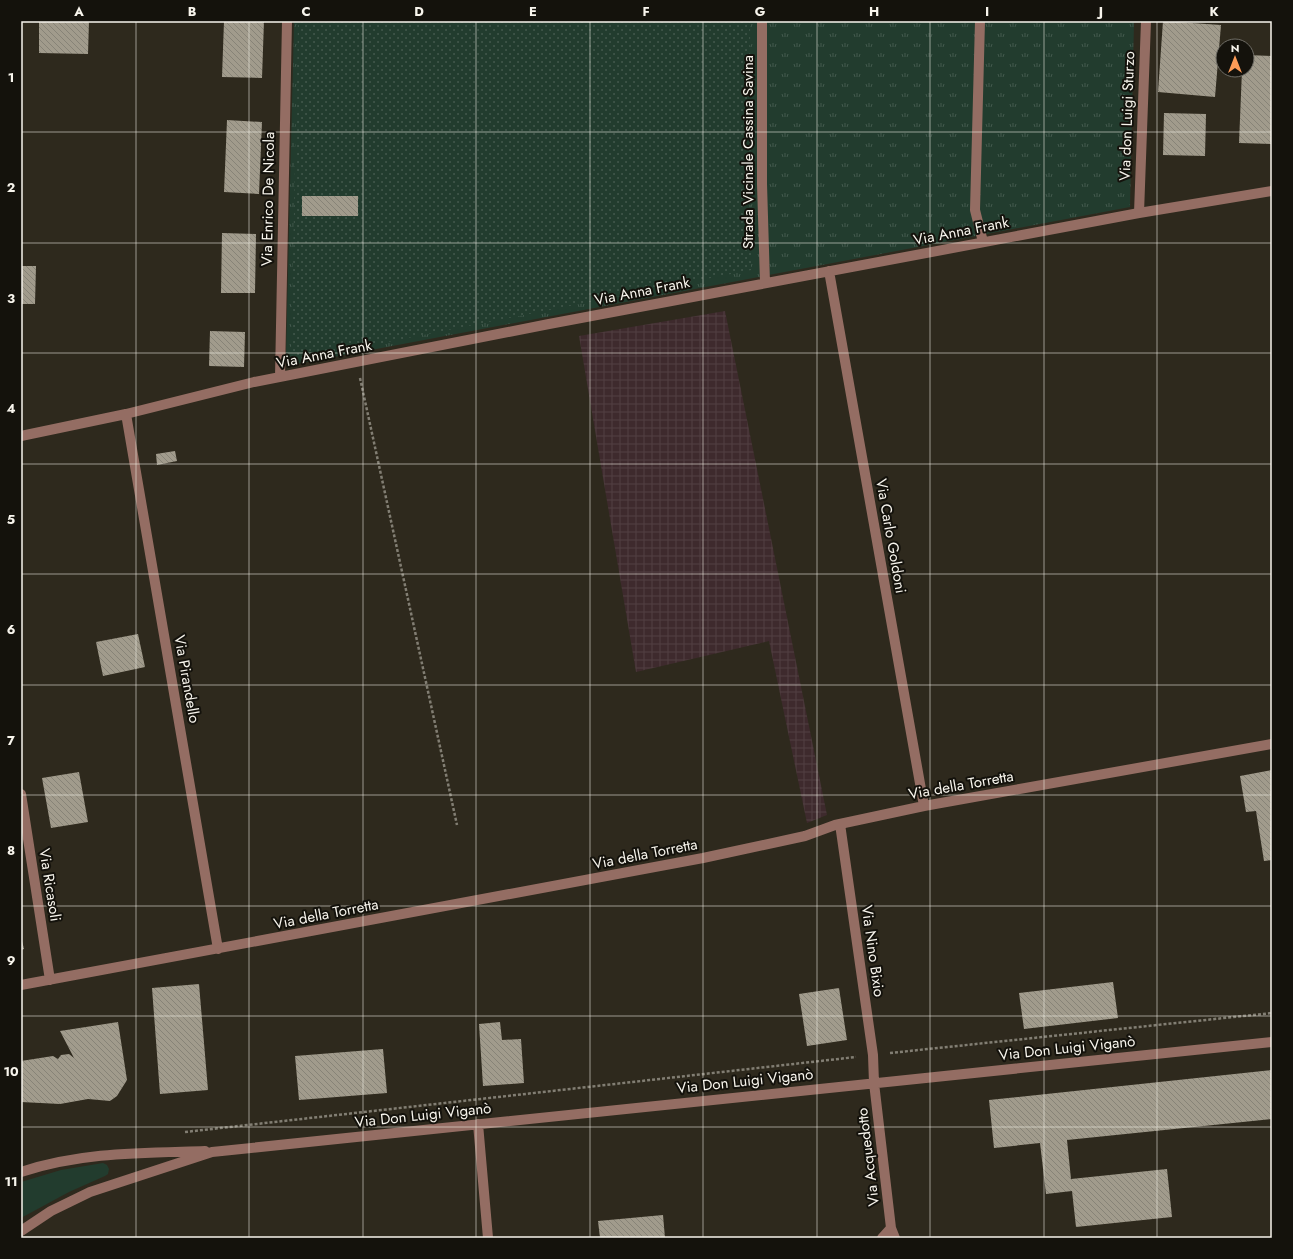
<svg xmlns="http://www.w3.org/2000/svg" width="1293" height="1259" font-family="Jost,sans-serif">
<defs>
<pattern id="industrial-grid" width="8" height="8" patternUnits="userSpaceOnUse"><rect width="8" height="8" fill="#3e2a2d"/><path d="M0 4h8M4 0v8" fill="none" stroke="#513f42"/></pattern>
<pattern id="park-tufts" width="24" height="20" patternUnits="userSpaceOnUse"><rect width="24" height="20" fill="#223c2e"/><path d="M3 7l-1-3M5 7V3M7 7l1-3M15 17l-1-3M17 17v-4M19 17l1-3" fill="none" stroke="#43594d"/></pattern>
<pattern id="garden-dots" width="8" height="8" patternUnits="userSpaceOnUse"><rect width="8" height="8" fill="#223c2e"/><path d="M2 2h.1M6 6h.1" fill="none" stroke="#43594d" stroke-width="1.8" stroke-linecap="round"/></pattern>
<pattern id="building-back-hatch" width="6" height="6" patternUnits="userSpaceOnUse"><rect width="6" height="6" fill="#a19b8c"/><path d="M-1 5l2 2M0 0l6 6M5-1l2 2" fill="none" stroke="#878377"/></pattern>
</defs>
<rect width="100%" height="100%" fill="#2e291d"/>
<path fill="url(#industrial-grid)" d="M725 311 827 815 807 823 769 641 636 672 579 336Z"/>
<path fill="#223c2e" d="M103 1163 107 1165 109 1169 108 1174 105 1176 69 1192 21 1218V1182L61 1170Z"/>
<path fill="url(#park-tufts)" d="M294 21H1134L1130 207 297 364 286 356Z"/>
<path fill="url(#garden-dots)" d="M298 21H750L751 270 297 360 291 352Z"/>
<path fill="url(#building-back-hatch)" d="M39 21H89L88 54 39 53Z
M224 21H264L262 78 222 77Z
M1163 21 1221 25 1215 97 1158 92Z
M1247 55 1272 56V144L1239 143 1242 70H1247Z
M1164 113 1206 114 1205 156 1163 155Z
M227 120 262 122 259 194 224 192Z
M302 196H358V216H302Z
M222 233 256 234 255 293H221Z
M21 266H36L35 304H21Z
M210 331 245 332 244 367 209 366Z
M175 451 177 461 157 465 156 454Z
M138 634 145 667 103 676 96 642Z
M1272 770V860L1264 861 1256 811 1246 812 1240 776Z
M79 772 88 822 51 828 42 778Z
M21 937 24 949 21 950Z
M1113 982 1118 1018 1024 1029 1019 993Z
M199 984 208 1090 160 1094 152 988Z
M839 988 847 1040 807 1046 799 994Z
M118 1022 127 1080 117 1096 110 1101 88 1099 60 1104 21 1102V1061L53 1056 58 1059 61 1055 69 1054 74 1058 60 1031Z
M500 1022 502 1040 521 1039 524 1083 483 1086 479 1024Z
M383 1049 387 1093 299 1100 295 1056Z
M1272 1070V1119L1067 1140 1071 1179 1167 1169 1172 1217 1076 1227 1072 1191 1046 1194 1040 1143 994 1148 989 1100Z
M663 1215 665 1238H600L598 1221Z"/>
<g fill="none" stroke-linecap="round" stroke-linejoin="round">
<path stroke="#827e73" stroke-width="2.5" stroke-dasharray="3 2" stroke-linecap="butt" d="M360 378 457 825
M890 1053 1272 1013
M185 1132 856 1057"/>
<path stroke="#946d63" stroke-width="10" d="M762 21V184L765 283
M980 21 975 210 983 242
M1139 213 1146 21
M829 271 924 806
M280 377 287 21
M126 414 218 949
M21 436 126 414 254 382 549 324 1139 213 1272 191
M21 794 50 980
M840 824 873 1055 874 1083 891 1228 895 1238
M21 985 703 858 805 836 835 825 924 806 1272 744
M478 1124 488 1238
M21 1172C81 1152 142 1153 205 1151
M21 1231 51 1211 90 1192 212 1152 1272 1042
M882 1238 891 1228"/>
</g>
<path fill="none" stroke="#f8f5ed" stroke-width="1" stroke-opacity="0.55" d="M136 21V1238M249 21V1238M363 21V1238M476 21V1238M590 21V1238M703 21V1238M817 21V1238M930 21V1238M1044 21V1238M1157 21V1238M21 132H1272M21 243H1272M21 353H1272M21 464H1272M21 574H1272M21 685H1272M21 795H1272M21 906H1272M21 1016H1272M21 1127H1272"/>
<g text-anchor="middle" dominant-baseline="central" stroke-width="4" stroke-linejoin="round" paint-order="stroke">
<g font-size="15" fill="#f8f5ed" stroke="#14120c">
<text transform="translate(1127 116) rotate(-88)">Via don Luigi Sturzo</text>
<text transform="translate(748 152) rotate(-90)">Strada Vicinale Cassina Savina</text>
<text transform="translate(268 199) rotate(-89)">Via Enrico De Nicola</text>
<text transform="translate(961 231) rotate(-11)">Via Anna Frank</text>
<text transform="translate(642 291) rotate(-11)">Via Anna Frank</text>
<text transform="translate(324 354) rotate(-11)">Via Anna Frank</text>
<text transform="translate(891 536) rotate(80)">Via Carlo Goldoni</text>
<text transform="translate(187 679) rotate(80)">Via Pirandello</text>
<text transform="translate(961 785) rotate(-10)">Via della Torretta</text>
<text transform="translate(645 854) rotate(-11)">Via della Torretta</text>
<text transform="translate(50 885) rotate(81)">Via Ricasoli</text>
<text transform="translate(326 914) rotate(-11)">Via della Torretta</text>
<text transform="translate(873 951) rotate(82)">Via Nino Bixio</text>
<text transform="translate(1067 1048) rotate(-6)">Via Don Luigi Viganò</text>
<text transform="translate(745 1081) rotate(-6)">Via Don Luigi Viganò</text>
<text transform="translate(423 1115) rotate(-6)">Via Don Luigi Viganò</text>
<text transform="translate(868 1157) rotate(-97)">Via Acquedotto</text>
</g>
</g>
<rect width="1293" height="1259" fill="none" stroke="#14120c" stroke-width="44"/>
<g transform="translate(1235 58)"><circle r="19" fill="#14120c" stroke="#6f6d66"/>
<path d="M0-3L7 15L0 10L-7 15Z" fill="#fe9c57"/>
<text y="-6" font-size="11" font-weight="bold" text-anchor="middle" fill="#f8f5ed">N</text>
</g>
<rect x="22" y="22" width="1249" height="1215" fill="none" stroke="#f8f5ed" stroke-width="1.5"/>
<g font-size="13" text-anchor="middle" font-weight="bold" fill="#f8f5ed">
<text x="79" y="16">A</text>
<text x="192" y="16">B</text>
<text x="306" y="16">C</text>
<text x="419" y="16">D</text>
<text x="533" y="16">E</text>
<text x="646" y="16">F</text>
<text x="760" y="16">G</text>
<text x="874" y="16">H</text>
<text x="987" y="16">I</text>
<text x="1101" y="16">J</text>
<text x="1214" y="16">K</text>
<text x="11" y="82">1</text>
<text x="11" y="192">2</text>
<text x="11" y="303">3</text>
<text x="11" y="413">4</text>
<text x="11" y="524">5</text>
<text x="11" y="634">6</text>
<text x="11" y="745">7</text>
<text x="11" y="855">8</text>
<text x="11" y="965">9</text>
<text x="11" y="1076">10</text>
<text x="11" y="1186">11</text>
</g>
</svg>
